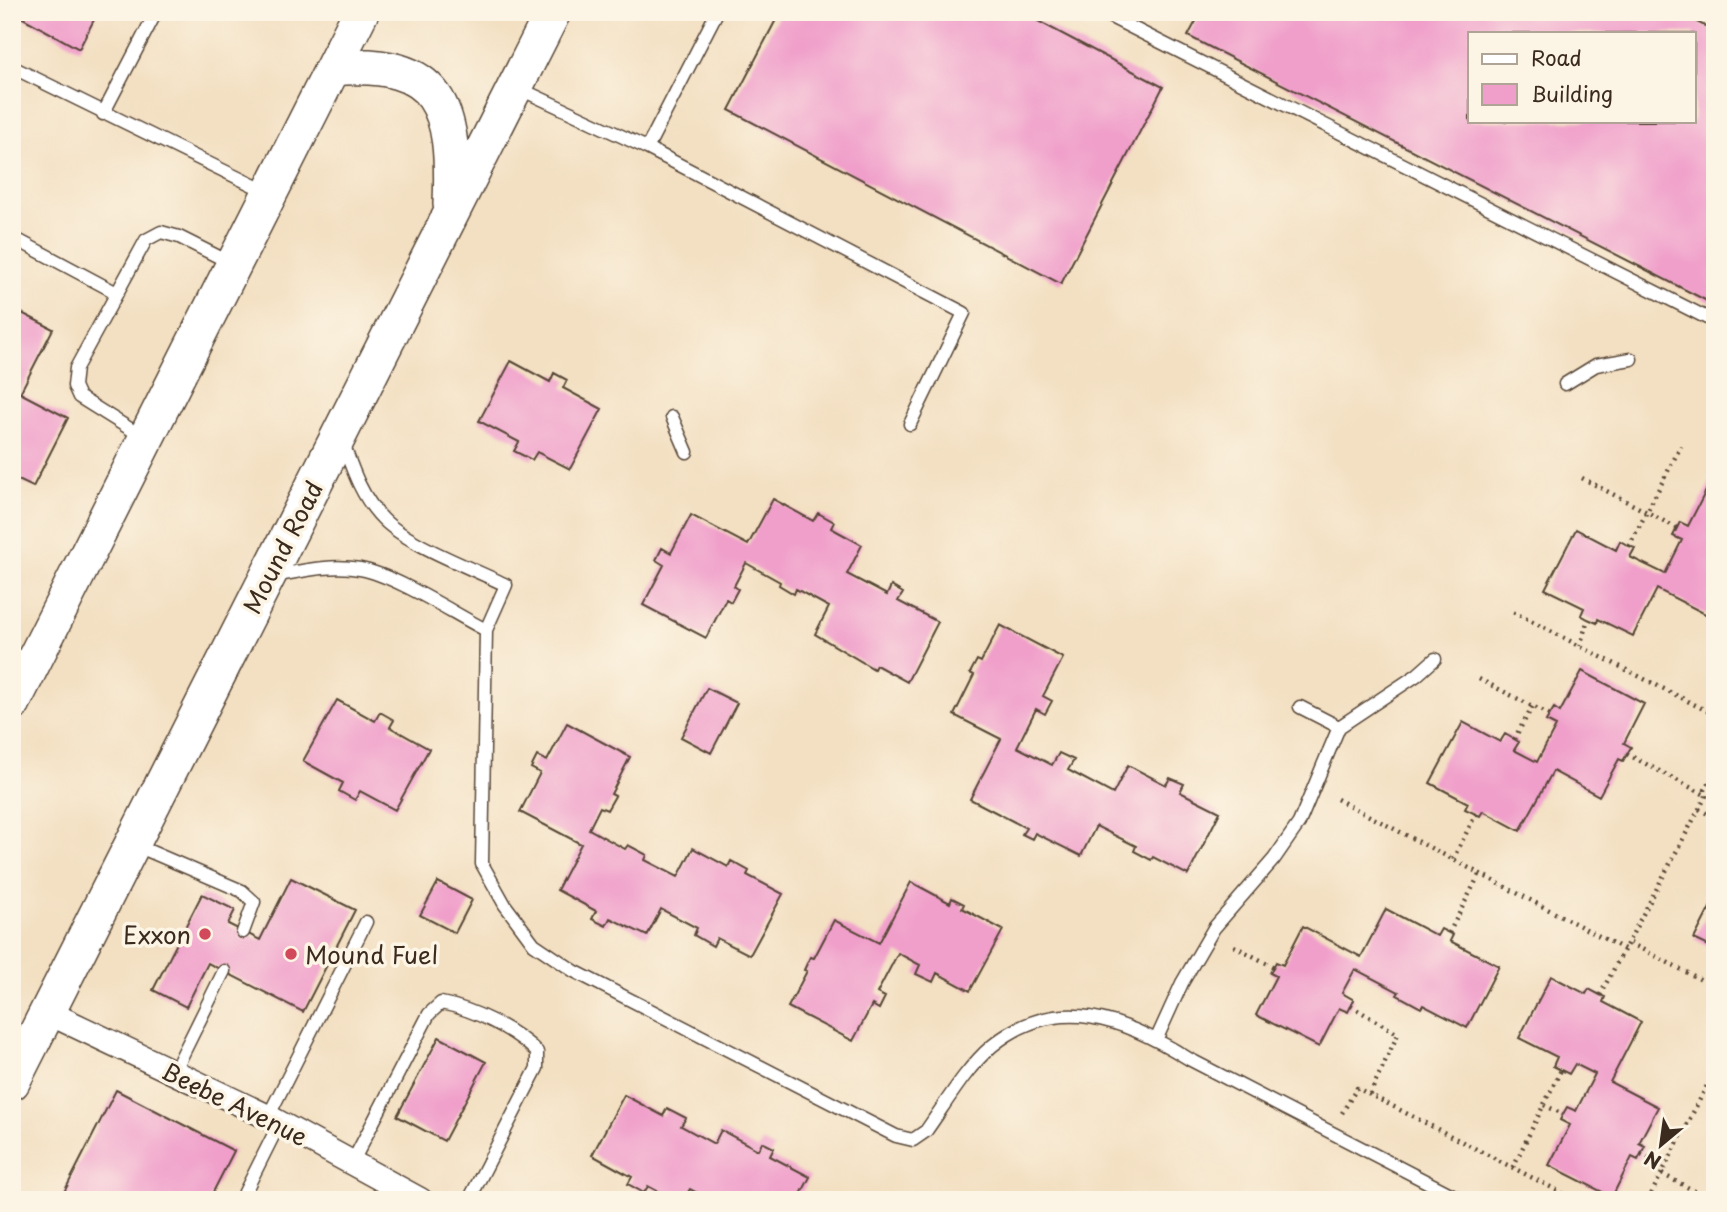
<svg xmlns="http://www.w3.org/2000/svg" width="1727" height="1212" font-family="'Playpen Sans',sans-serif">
<rect width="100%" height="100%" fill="#fcf5e5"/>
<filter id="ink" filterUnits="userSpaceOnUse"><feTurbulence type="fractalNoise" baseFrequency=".0143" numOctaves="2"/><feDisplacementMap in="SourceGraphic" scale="14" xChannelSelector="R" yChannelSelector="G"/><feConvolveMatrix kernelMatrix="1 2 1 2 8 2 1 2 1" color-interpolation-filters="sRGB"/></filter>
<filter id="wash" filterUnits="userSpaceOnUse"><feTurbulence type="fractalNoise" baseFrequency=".00686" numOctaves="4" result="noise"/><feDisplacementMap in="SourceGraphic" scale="28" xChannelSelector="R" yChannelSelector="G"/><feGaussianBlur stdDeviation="1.57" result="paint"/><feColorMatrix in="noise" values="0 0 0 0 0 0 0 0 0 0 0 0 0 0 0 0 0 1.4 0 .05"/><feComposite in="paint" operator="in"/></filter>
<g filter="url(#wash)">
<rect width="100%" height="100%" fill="#f3dfc1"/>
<g id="blocks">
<path fill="#f09fca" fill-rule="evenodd" d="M12 12H98L79 49Z
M780 12H1021L1163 87 1061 284 729 110Z
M1201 12H1677L1715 31V305L1188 36ZM1470 33H1694V121H1470Z
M12 308 53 329 20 393 68 418 33 487 12 477Z
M511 361 550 382 554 373 567 380 563 388 602 409 570 469 537 452 532 460 514 451 519 442 479 421Z
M1712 479 1715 619 1657 589 1633 636 1598 619 1597 623 1588 619 1581 615 1584 608 1545 589 1576 529 1616 550 1620 541 1629 546 1635 548 1630 557 1665 574 1682 540 1673 536 1680 522 1688 526Z
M773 499 813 521 818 513 834 522 831 528 862 545 847 574 887 595 891 586 903 593 898 601 938 622 907 682 876 665 874 669 815 634 829 607 796 589 794 594 779 585 780 582 746 563 734 586 738 589 731 602 726 599 706 638 643 605 664 565 656 560 662 548 671 553 691 515 748 545Z
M1000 625 1063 658 1043 696 1052 701 1045 714 1036 709 1017 747 1052 765 1059 753 1074 760 1068 770 1113 794 1128 765 1166 785 1170 778 1184 784 1180 792 1220 812 1188 875 1153 857 1151 860 1134 851 1136 846 1096 826 1081 856 1035 833 1032 839 1022 834 1026 828 970 799 1001 739 954 715 974 675 970 673 977 660 981 662Z
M1582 671 1644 704 1624 743 1631 747 1623 761 1619 759 1599 796 1553 771 1520 831 1483 811 1480 816 1465 809 1468 803 1430 783 1463 722 1500 742 1505 734 1519 742 1514 750 1537 762 1556 726 1546 721 1554 708 1560 712Z
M707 688 737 703 711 753 681 737Z
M337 700 375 721 380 712 394 720 390 727 429 749 395 810 360 791 355 800 339 791 343 783 303 761Z
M567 723 630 757 611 794 615 796 607 810 600 807 589 829 625 849 628 845 647 855 645 860 678 877 693 848 728 867 731 861 749 871 747 875 783 894 750 955 717 938 713 946 694 935 697 928 661 909 647 936 610 918 606 926 592 919 596 911 557 890 581 844 520 812 540 773 531 768 537 756 547 761Z
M291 878 355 910 303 1012 208 963 186 1007 153 990 202 894 235 910 228 924 260 940Z
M438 882 472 900 455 933 420 915Z
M911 882 950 903 952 898 964 904 962 908 1003 930 970 991 937 973 933 982 916 974 920 965 898 953 877 993 885 997 879 1009 872 1005 853 1041 788 1007 807 971 804 970 810 957 814 958 834 920 879 943Z
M1715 898V949L1694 939Z
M1386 909 1437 936 1441 929 1453 935 1450 941 1499 966 1467 1028 1423 1005 1421 1008 1397 995 1399 992 1355 969 1342 993 1354 1000 1348 1012 1339 1008 1319 1047 1256 1015 1276 976 1270 973 1276 962 1283 965 1303 926 1361 957Z
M1551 976 1586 994 1589 989 1600 995 1605 997 1603 1002 1641 1022 1610 1082 1658 1107 1639 1143 1645 1146 1638 1160 1632 1157 1612 1197 1549 1165 1570 1125 1560 1120 1563 1114 1567 1107 1576 1111 1595 1074 1575 1064 1569 1074 1553 1066 1557 1057 1519 1038Z
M439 1037 486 1062 444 1141 397 1116Z
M116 1090 234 1151 209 1200H60Z
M624 1095 663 1116 667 1108 686 1118 681 1126 714 1144 721 1130 758 1150 762 1142 774 1148 770 1156 810 1177 798 1200H710L690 1189 683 1200H674L648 1186 644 1193 628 1184 632 1177 592 1155Z"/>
</g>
</g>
<g filter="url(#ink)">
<use href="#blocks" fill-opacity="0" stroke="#574536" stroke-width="2"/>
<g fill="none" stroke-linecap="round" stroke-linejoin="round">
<g stroke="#574536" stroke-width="15">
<path id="lane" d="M1101 12 1715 322
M12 67 267 192
M516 87 647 148 964 313 910 424
M103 114 156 12
M647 148 717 12
M12 237 117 293
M1565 384 1596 365 1631 359
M672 417 687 452
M143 437 79 397 74 386 76 368 146 240 161 232 179 237 231 263
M343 443C353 471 362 498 383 519 408 545 472 568 506 585L486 630 482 864 505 905 534 944 574 971 896 1136 913 1140 926 1131C946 1103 966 1068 992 1046 1057 992 1125 1019 1189 1059L1462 1200
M274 576C302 571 331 564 360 569 395 575 453 613 486 630
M1300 707 1339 727
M135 845 242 891 254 902 243 932
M1157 1038 1182 983 1214 928 1274 859 1299 823 1339 727 1417 675 1435 659
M174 1072 224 971
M268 1117 366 922
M352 1163 429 1014 441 1003C473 1009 514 1029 537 1052V1068L469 1200
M12 1192 23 1200
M241 1200 279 1124"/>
</g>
<g stroke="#574536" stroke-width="27">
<path id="street" d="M47 1012 268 1117 420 1200"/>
</g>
<g stroke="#574536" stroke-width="38">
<path id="secondary" d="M333 68C442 58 455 109 451 204
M12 704 361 12
M12 1082 553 12"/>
</g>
<path stroke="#574536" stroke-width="4.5" stroke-dasharray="2 5" stroke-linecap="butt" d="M1582 478 1677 528
M1629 546 1681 446
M1513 612 1715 715
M1580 646 1588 619
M1479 679 1550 715
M1514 739 1533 706
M1627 754 1705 795
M1337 799 1626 950
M1699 809 1715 818
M1453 859 1476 814
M1449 933 1480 873
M1630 943 1715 987
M1234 946 1274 967
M1600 995 1706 796 1705 790 1715 773
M1351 1006 1398 1034 1370 1094
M1544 1105 1563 1114
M1342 1113 1357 1088 1576 1200
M1641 1154 1666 1166
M1513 1167 1561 1070
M1662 1174 1712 1200
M1648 1200 1715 1070"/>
<use href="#lane" stroke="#fff" stroke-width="12"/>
<use href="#street" stroke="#fff" stroke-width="24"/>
<use href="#secondary" stroke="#fff" stroke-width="35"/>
</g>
</g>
<g fill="#d1495b" stroke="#fcf5e5" stroke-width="2.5">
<circle cx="205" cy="934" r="7"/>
<circle cx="291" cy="954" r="7"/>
</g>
<g text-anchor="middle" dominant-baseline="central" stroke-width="7" stroke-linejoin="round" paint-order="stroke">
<g font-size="24" fill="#3b2a1e" stroke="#fcf5e5">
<text transform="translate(282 547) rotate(-63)">Mound Road</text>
<text transform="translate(235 1103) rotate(26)">Beebe Avenue</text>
</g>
<g font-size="24" fill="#3b2a1e" stroke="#fcf5e5" text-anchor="end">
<text x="191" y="934">Exxon</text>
<text x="305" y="954" text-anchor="start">Mound Fuel</text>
</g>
</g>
<rect width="1727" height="1212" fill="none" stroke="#fcf5e5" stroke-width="42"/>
<rect x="1468" y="32" width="228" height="91" fill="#fcf5e5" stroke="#afa495" stroke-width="2"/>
<rect x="1482" y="54" width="35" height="10" fill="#ffffff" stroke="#afa495" stroke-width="2"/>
<text x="1531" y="66" font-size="21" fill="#3b2a1e">Road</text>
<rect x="1482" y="84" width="35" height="21" fill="#f09fca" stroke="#afa495" stroke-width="2"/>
<text x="1531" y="102" font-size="21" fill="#3b2a1e">Building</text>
<g transform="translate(1661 1145) rotate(209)" stroke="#fcf5e5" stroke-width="5" paint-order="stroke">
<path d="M0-5L12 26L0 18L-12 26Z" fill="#3b2a1e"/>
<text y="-10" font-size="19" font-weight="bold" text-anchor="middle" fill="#3b2a1e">N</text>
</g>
</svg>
